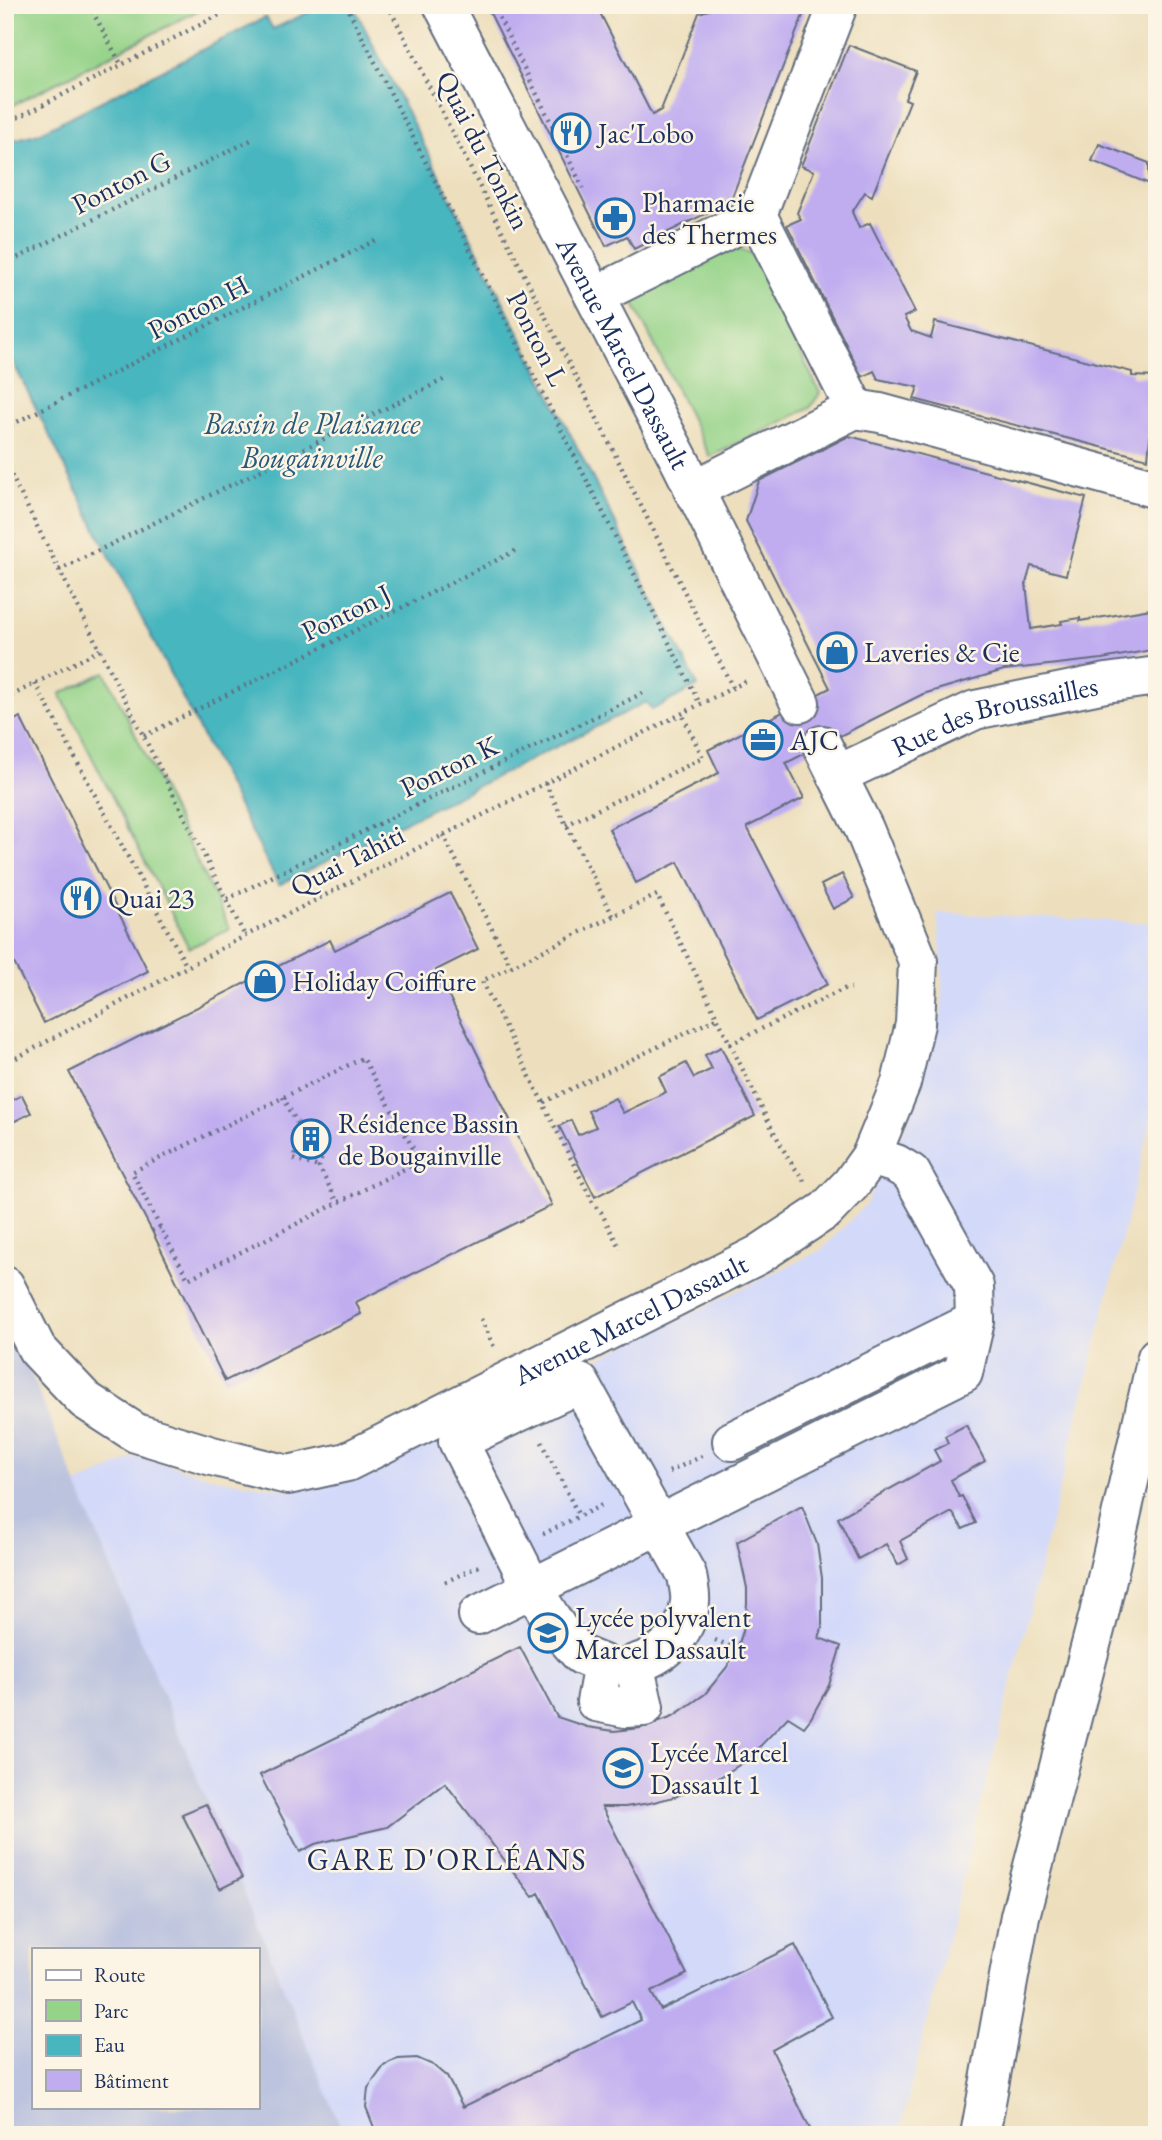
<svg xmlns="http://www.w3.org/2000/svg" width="1162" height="2140" font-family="'EB Garamond',serif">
<rect width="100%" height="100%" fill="#fcf5e5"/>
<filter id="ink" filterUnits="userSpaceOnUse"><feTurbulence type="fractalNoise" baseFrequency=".0143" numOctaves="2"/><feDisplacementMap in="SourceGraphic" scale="14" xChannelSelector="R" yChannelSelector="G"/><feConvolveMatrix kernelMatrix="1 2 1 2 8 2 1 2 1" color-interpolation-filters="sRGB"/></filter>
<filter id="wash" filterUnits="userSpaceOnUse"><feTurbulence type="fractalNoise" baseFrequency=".00686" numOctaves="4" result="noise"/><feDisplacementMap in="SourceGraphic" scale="28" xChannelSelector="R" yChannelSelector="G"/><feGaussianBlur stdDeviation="1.57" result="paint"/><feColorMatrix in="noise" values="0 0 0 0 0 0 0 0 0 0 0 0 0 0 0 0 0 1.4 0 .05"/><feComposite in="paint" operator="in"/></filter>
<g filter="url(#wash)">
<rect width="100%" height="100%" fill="#eddfbd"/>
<path fill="#d3d9f9" d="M937 913 1157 923V1097L899 2135H310L257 1949 17 1513 138 1456 219 1479 293 1490 356 1480 587 1364 821 1250 866 1204 909 1119 942 1011V965Z"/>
<path fill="#bcc3de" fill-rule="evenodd" d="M5 1323 32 1376 344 2135H5ZM33 1949H257V2107H33Z"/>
<path fill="#95d389" stroke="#588174" stroke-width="2" d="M5 5H209L5 109Z
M734 246 752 254 820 393 810 408 710 457 631 298Z
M105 672 230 929 189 948 60 694Z"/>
<path fill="#47b6bf" stroke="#31728e" stroke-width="2" d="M324 5H353L698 686 652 710 646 702 279 885 106 549 5 346V140L10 141 39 133 266 17 273 29Z"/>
<g id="blocks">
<path fill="#c0adf0" d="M486 5H596L652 115 661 110 699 13 715 8V5H807L730 202 721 198 717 208 634 249 627 236 606 246Z
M849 45 916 71 905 99 910 101 872 196 865 192 852 212 859 228 870 223 915 312 904 317 911 331 931 338 935 322 1132 372V376L1156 377 1148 459 914 399 918 387 878 379 874 371 862 377 787 225 801 219 797 213 814 171 801 166Z
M1099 144 1149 163V178L1152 185 1092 161Z
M849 436 1086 498 1066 575 1031 566 1026 583 1031 629 1062 624 1061 621 1080 618V621L1157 608V649L1102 659 1004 670 923 694 786 763 804 798 747 827 828 984 757 1020 678 862 636 883 609 829 719 773 708 750 830 688 746 521 759 481Z
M20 717 148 971 44 1023 5 945V725Z
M842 874 854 898 833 909 821 885Z
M450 893 478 949 436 970 552 1205 356 1302 361 1314 225 1381 152 1231 69 1072 330 940 335 950Z
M721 1047 755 1116 595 1197 559 1126 571 1120 578 1135 596 1127 588 1111 615 1098 623 1113 666 1092 659 1077 686 1063 694 1078 712 1069 705 1055Z
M22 1095 31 1113 7 1125 5 1104Z
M966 1425 985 1461 951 1480 959 1497 962 1496 976 1523 963 1529 952 1512 900 1541 908 1559 898 1565 886 1544 858 1559 838 1518 940 1461 934 1450 948 1443 945 1436Z
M802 1506 817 1544 822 1578V1628L819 1638 841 1646 829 1685 811 1718 804 1727 788 1717 747 1760 712 1782 677 1796 650 1803 625 1807H602L687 1974 651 1992 661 2010 795 1945 832 2017 772 2050 812 2133 808 2135H377L366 2107 368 2088 384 2066 390 2062 398 2059 417 2058 433 2065 447 2077 463 2107 641 2020 632 2002 602 2017 539 1893 533 1897 445 1783 387 1827 315 1844 300 1852 260 1775 520 1647 557 1717 587 1727 614 1731 641 1728 673 1716 705 1694 727 1667 737 1649 745 1625 747 1603V1588L737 1542Z
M206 1804 242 1878 220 1889 182 1814Z"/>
</g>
</g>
<g filter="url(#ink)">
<use href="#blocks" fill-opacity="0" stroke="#646d7f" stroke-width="2"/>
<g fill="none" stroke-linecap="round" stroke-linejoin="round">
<g stroke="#646d7f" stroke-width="42">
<g id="minor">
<path id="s1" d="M443 5 682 465 800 703"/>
<path d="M757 215 838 5"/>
<path d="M595 296 757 215 855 409 693 490"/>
<path d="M855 409 880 413 1157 489"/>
<path id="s2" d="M837 775 975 710 1106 683 1157 676"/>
<path id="s3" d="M5 1286 37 1349 85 1400 136 1433 212 1456 288 1475 347 1462 758 1255 826 1210 851 1184 871 1156 901 1083 915 1024 918 961 864 829 822 745"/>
<path d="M580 1383 687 1575C688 1583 691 1594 690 1602 687 1634 664 1656 634 1664L644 1707 626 1708 596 1702 603 1664 581 1655 558 1629 532 1588 458 1441Z"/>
<path d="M732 1441 975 1321 974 1286 911 1173 896 1164 871 1156"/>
<path d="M478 1615 963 1373 975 1321"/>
<path d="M980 2135 1020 1916 1099 1614 1157 1357"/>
</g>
</g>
<path stroke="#646d7f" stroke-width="4.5" stroke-dasharray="2 5" stroke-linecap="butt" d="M89 5 122 66
M346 5 700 704
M388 5 733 688
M493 5 583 188
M5 124 239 5
M5 264 255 138
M5 428 378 239
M5 463 245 936
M59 570 447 378
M35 683 187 967
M5 699 100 650
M144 736 519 549
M545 783 613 916 657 895 767 1119 788 1158 804 1181
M566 825 703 758 682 714
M443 835 511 966
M227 899 643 693
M613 916 482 981 594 1205 601 1212 620 1249
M730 1044 844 989 851 988
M16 1058 245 936 748 680
M283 1097 303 1134 326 1142 319 1167 338 1203
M544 1102 717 1018
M303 1134 293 1159 319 1167
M152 1231 160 1227 188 1279 420 1161 363 1058 132 1172 160 1227
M481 1319 494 1347
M542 1442 579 1516
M669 1472 702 1456
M543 1534 604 1504
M445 1582 479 1566
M715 1640 737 1649"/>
<use href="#minor" stroke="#fff" stroke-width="38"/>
</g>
</g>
<defs>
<g id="restaurant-ring" transform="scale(2.0125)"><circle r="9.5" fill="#fcf5e5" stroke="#1f6fb2" stroke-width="1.5"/><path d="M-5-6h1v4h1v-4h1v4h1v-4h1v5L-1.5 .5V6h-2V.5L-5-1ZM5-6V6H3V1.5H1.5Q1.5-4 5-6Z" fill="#1f6fb2"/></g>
<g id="pharmacy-ring" transform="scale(2.0125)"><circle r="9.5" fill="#fcf5e5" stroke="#1f6fb2" stroke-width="1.5"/><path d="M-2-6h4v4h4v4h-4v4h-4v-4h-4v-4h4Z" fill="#1f6fb2"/></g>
<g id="shop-ring" transform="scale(2.0125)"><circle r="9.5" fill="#fcf5e5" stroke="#1f6fb2" stroke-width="1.5"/><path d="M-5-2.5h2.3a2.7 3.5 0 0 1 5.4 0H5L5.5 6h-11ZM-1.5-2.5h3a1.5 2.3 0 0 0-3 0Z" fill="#1f6fb2"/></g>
<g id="office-ring" transform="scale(2.0125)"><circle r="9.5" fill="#fcf5e5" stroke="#1f6fb2" stroke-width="1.5"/><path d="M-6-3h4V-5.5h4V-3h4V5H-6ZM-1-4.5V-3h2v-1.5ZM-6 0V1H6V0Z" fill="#1f6fb2"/></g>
<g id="building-ring" transform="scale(2.0125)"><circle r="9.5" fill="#fcf5e5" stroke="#1f6fb2" stroke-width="1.5"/><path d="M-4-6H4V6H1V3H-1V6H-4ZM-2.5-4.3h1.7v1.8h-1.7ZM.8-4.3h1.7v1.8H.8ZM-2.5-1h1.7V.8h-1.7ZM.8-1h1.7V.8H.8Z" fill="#1f6fb2"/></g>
<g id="school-ring" transform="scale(2.0125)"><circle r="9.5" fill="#fcf5e5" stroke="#1f6fb2" stroke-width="1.5"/><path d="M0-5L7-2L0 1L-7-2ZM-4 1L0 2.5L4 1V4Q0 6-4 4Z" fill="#1f6fb2"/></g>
</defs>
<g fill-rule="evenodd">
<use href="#restaurant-ring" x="571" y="133"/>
<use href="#pharmacy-ring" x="615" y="218"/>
<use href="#shop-ring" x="837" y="652"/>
<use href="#office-ring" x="763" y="740"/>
<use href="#restaurant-ring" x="81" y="898"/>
<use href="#shop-ring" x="265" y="981"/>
<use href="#building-ring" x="311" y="1139"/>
<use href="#school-ring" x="548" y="1633"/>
<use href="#school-ring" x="623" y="1768"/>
</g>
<g text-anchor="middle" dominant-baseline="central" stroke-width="5" stroke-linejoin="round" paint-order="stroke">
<g font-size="28" fill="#1b2f5e" stroke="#fcf5e5" text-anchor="start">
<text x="598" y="133">Jac'Lobo</text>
<text x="642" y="202">Pharmacie<tspan x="642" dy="32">des Thermes</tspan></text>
<text x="864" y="652">Laveries &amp; Cie</text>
<text x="790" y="740">AJC</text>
<text x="108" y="898">Quai 23</text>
<text x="292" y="981">Holiday Coiffure</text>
<text x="338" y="1123">Résidence Bassin<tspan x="338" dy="32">de Bougainville</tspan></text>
<text x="575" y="1617">Lycée polyvalent<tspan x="575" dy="32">Marcel Dassault</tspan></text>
<text x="650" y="1752">Lycée Marcel<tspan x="650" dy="32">Dassault 1</tspan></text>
</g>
<g font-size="28" fill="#1b2f5e" stroke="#fcf5e5">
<text transform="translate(484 150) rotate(63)">Quai du Tonkin</text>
<text transform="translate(121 182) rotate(-27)">Ponton G</text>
<text transform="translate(198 307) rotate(-27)">Ponton H</text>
<text transform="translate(538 338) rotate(63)">Ponton L</text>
<text stroke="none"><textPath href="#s1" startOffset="392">Avenue Marcel Dassault</textPath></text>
<text transform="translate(346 612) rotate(-26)">Ponton J</text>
<text stroke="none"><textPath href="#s2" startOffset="170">Rue des Broussailles</textPath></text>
<text transform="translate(449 766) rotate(-26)">Ponton K</text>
<text transform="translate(347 860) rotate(-27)">Quai Tahiti</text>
<text stroke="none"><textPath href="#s3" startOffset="737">Avenue Marcel Dassault</textPath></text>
</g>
<g font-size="30" font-style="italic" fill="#28587b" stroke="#fcf5e5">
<text x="312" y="423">Bassin de Plaisance<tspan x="312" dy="34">Bougainville</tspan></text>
</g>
<g font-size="30" letter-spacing="2" fill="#1b2f5e" stroke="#fcf5e5">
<text x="447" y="1859">GARE D'ORLÉANS</text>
</g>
</g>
<rect width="1162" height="2140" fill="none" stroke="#fcf5e5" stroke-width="28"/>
<rect x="32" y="1948" width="228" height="161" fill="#fcf5e5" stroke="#a2a6af" stroke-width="2"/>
<rect x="46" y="1970" width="35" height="10" fill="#ffffff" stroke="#a2a6af" stroke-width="2"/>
<text x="94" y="1982" font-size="21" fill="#1b2f5e">Route</text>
<rect x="46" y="2000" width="35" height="21" fill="#95d389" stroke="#a2a6af" stroke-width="2"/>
<text x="94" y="2018" font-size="21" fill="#1b2f5e">Parc</text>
<rect x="46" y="2035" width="35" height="21" fill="#47b6bf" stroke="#a2a6af" stroke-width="2"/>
<text x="94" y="2052" font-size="21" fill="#1b2f5e">Eau</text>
<rect x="46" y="2070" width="35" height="21" fill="#c0adf0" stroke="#a2a6af" stroke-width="2"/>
<text x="94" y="2088" font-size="21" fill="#1b2f5e">Bâtiment</text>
</svg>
